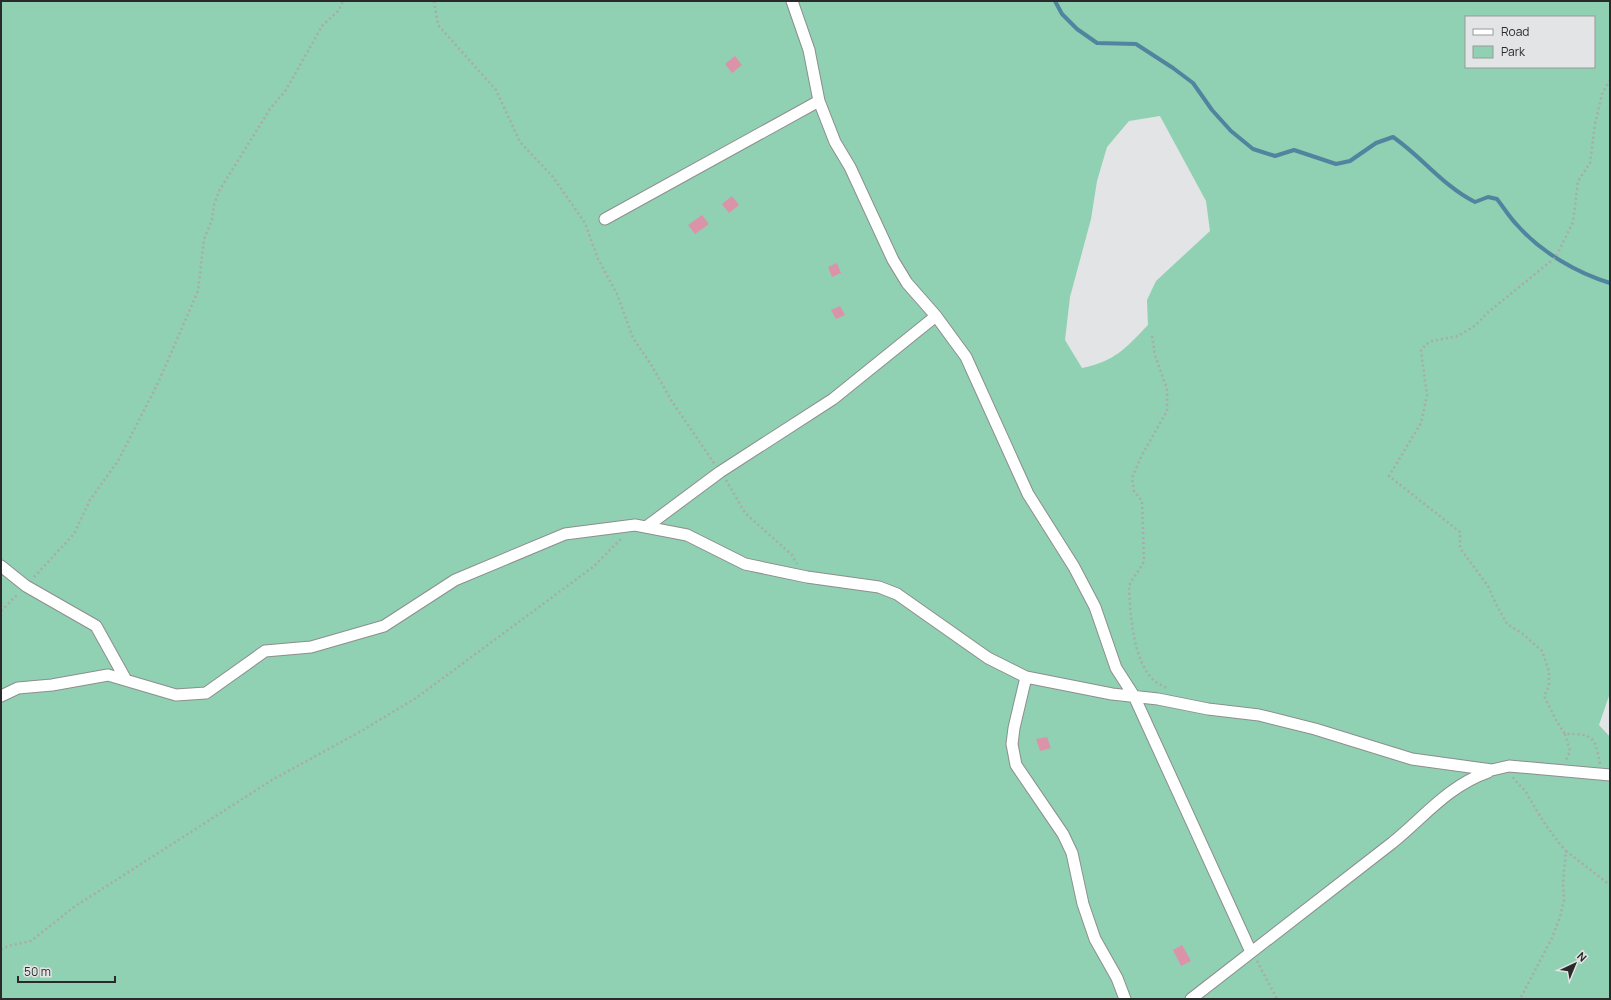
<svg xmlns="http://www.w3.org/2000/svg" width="1611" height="1000" font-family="Manrope,sans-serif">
<rect width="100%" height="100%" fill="#e3e4e5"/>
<path fill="#8fd1b2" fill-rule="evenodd" d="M1 1H1610V693L1599 725 1610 737V999H1ZM1466 17H1594V67H1466ZM1160 116 1206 201 1210 231 1156 281 1147 300 1148 325C1125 349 1115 361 1082 368L1065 340 1070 297 1091 219 1097 181 1107 147 1129 121Z"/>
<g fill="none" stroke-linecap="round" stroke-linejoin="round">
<path stroke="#51849e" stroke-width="4" d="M1055 1 1062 14 1077 29 1097 43 1136 44 1173 68 1193 83 1212 110 1231 131 1253 149 1275 156 1294 150 1336 164 1350 161 1376 143 1393 137C1422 157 1443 186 1475 202L1488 197 1497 199C1504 208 1510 218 1518 226 1541 252 1577 273 1610 283"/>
</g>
<path fill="#db93aa" d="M735 56 742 65 732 73 725 64Z
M732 196 739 205 729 213 722 204Z
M702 215 709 224 695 234 688 225Z
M837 263 841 273 832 277 828 267Z
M840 306 845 315 836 319 831 310Z
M1047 737 1051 748 1040 751 1036 739Z
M1182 945 1191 961 1181 966 1173 950Z"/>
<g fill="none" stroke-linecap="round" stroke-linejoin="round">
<g stroke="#8d8e8f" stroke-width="13">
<path id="street" d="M792 1 809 50 819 101 835 142 850 167 893 260 907 283 936 316 966 357 1028 494 1074 567 1095 607 1116 668 1134 696 1251 952
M605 219 819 101
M646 527 720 472 833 399 936 316
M1 566 26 586 96 626 126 680
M1026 677 1014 728 1012 744 1016 765 1063 834 1072 853 1083 904 1095 939 1117 978 1125 999
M1 696 18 688 52 685 108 675 176 695 206 693 265 651 311 647 384 626 455 580 565 534 635 525 687 535 745 564 807 577 879 587 897 594 988 658 1026 677 1112 694 1158 699 1208 709 1259 715 1315 729 1412 759 1492 770 1509 766 1610 775
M1191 999C1258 947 1325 895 1392 843 1424 817 1448 786 1488 772"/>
</g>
<path stroke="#a9aaab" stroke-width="2.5" stroke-dasharray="2 3" stroke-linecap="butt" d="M434 1 438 25 496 90 520 142 553 177 585 223 598 259 617 294 633 338 652 366 671 400 714 463
M1152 336 1155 355 1167 389V411L1142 455 1132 478 1134 491 1142 501 1144 561C1140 571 1132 577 1129 587 1130 612 1133 665 1156 682 1159 684 1163 686 1167 688
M726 480 745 513 792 555 797 564
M34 577 74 534 90 500 118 461 158 383 198 291 204 239 212 220 214 205 219 191 270 109 286 90 322 26 339 10 343 1
M1 611 18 594
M1565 734 1570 751 1566 760
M1600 764C1595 736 1593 734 1565 734L1556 720 1544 696 1549 686V671L1542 651 1523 634 1507 624 1496 604 1488 586 1460 548V532L1389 476 1421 423 1427 395 1421 351 1425 345 1432 341 1458 336 1476 325 1486 314 1556 257 1573 222 1578 181 1590 163 1595 124 1602 94 1610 80
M1513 777C1517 784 1524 788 1527 794 1539 815 1550 833 1566 851L1563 882 1564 900 1560 917 1552 938 1520 999
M1566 851 1610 885
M1 950 8 946 31 941 74 907 272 780 363 730 416 698 593 567 622 538
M1257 961 1277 999"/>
<use href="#street" stroke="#fff" stroke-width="11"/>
</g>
<rect width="1611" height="1000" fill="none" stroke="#2a2a2a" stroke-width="4"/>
<rect x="1465" y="16" width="130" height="52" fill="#e3e4e5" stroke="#999a9a"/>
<rect x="1473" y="29" width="20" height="6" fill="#ffffff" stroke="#999a9a"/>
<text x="1501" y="36" font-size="12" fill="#2a2a2a">Road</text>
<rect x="1473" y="46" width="20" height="12" fill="#8fd1b2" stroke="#999a9a"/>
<text x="1501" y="56" font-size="12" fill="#2a2a2a">Park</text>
<g transform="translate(1575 964) rotate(44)" stroke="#e3e4e5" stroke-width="3" paint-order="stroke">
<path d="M0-3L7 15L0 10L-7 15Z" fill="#2a2a2a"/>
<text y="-6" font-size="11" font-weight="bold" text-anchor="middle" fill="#2a2a2a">N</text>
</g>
<path d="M18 976v6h97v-6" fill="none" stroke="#2a2a2a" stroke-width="2"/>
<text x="24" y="976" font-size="12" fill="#2a2a2a" stroke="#e3e4e5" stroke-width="3" paint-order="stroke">50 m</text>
</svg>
